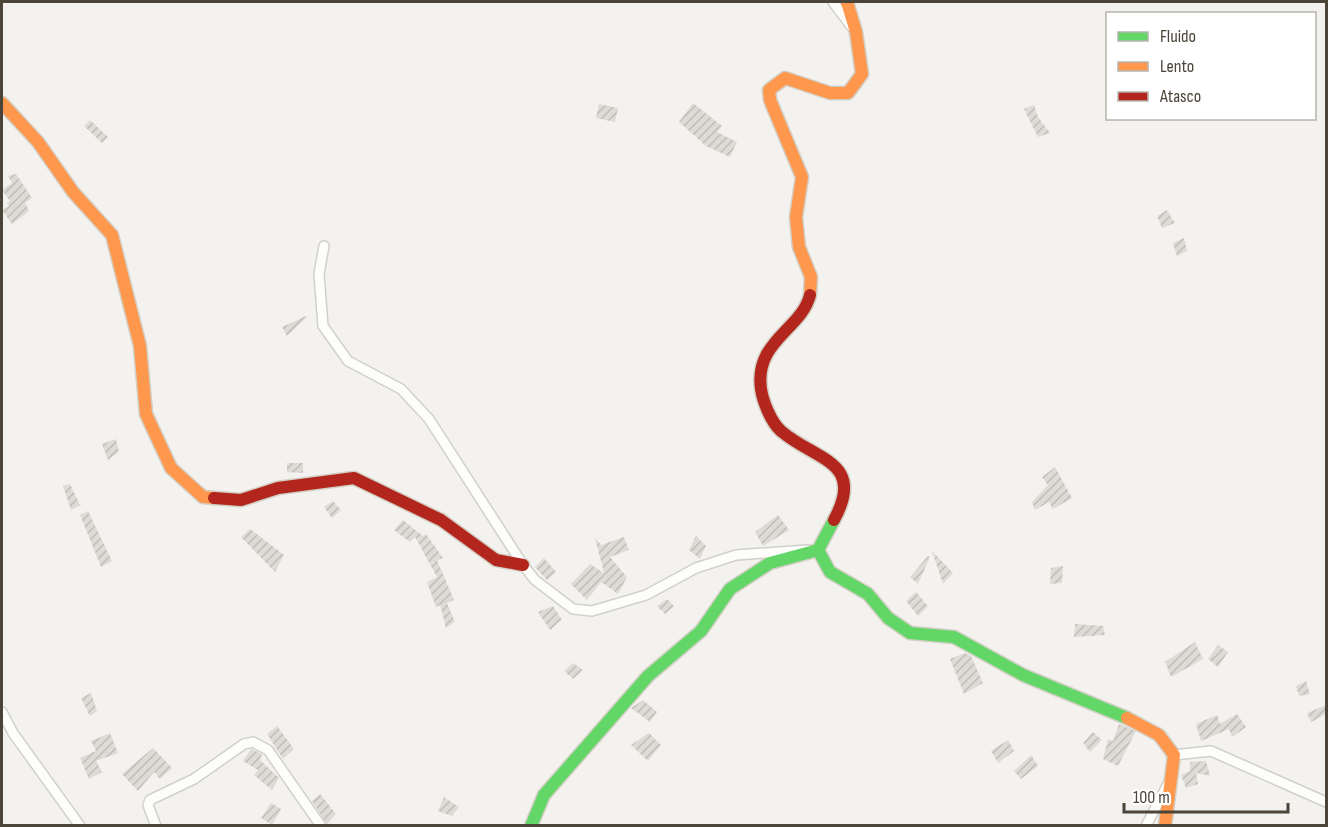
<svg xmlns="http://www.w3.org/2000/svg" width="1328" height="827" font-family="'Sofia Sans Condensed',sans-serif">
<defs>
<pattern id="building-hatch" width="6" height="6" patternUnits="userSpaceOnUse" patternTransform="scale(1.5)"><rect width="6" height="6" fill="#dedbd6"/><path d="M-1 1l2-2M0 6l6-6M5 7l2-2" fill="none" stroke="#c0bdb8"/></pattern>
</defs>
<rect width="100%" height="100%" fill="#f4f2ee"/>
<path fill="url(#building-hatch)" d="M693 103 722 126 717 132 737 142 730 157 706 146 679 122Z
M599 104 618 108 615 122 596 118Z
M1034 105 1038 117 1050 133 1038 137 1024 109Z
M90 120 108 137 102 143 84 126Z
M16 174 32 198 25 203 29 211 12 224 2 210 9 206 7 203 10 201 2 190 12 183 8 176Z
M1167 210 1175 223 1162 228 1157 216Z
M1184 238 1187 251 1177 256 1173 243Z
M306 316 307 317 287 336 282 327Z
M116 439 119 452 108 460 102 444Z
M287 463H303V473L287 472Z
M1055 467 1072 498 1053 509 1049 502 1035 510 1032 502 1048 485 1042 477Z
M70 484 80 505 71 510 63 486Z
M333 501 341 510 332 518 324 507Z
M88 511 112 561 101 567 80 515Z
M778 515 789 530 763 546 755 532Z
M403 520 423 536 426 534 443 558 437 560 454 600 447 603 455 622 446 628 440 605 436 607 427 582 437 577 415 537 410 542 394 530Z
M250 529 284 555 275 572 241 537Z
M696 536 706 546 700 559 689 550Z
M624 537 629 550 610 557 627 577 618 594 601 582 587 600 571 584 590 564 604 573 595 538 601 545Z
M932 551 953 573 943 584Z
M928 556 930 557 918 584 910 577Z
M544 558 556 572 547 580 535 567Z
M1063 566 1062 583 1050 584 1051 568Z
M916 592 928 606 918 616 906 601Z
M667 599 674 606 665 614 657 606Z
M553 606 562 620 550 630 538 612Z
M1075 624 1103 626 1105 635 1074 637Z
M1195 642 1203 659 1171 677 1165 662Z
M1218 645 1228 652 1218 667 1208 659Z
M965 653 971 656 983 683 964 694 950 659Z
M573 663 583 670 573 679 564 671Z
M1306 681 1310 694 1299 696 1296 686Z
M91 693 97 711 90 716 81 698Z
M643 700 657 712 650 722 631 708Z
M1326 705V714L1311 722 1307 713Z
M1237 714 1246 727 1232 737 1229 729 1201 741 1196 724 1217 715 1220 724Z
M1119 724 1136 731 1118 766 1103 759 1108 739 1113 741Z
M277 726 294 749 283 759 267 734Z
M1093 732 1102 740 1090 752 1083 743Z
M110 733 118 753 96 761 102 772 89 779 80 758 96 751 91 741Z
M649 733 661 745 648 761 631 745Z
M1008 740 1014 751 998 763 991 751Z
M153 748 172 768 160 779 154 772 138 791 122 774Z
M251 749 262 754 260 760 279 778 272 790 254 775 258 770 243 761Z
M1031 755 1038 766 1021 779 1014 771Z
M1206 761 1210 776 1196 773 1198 784 1186 788 1181 775 1190 771V762Z
M320 794 336 814 327 824 312 801Z
M444 797 459 807 452 816 438 811Z
M271 803 281 809 272 825 261 818Z"/>
<g fill="none" stroke-linecap="round" stroke-linejoin="round">
<g stroke="#d2d0cb" stroke-width="12">
<path id="street" d="M833 2 851 26
M324 246 319 274 323 326 348 361 401 389 429 419 523 565 535 580 573 609 592 611 646 595 696 568 736 555 807 550
M2 712 13 733 80 826
M1174 755 1211 751 1326 802
M156 826 148 805 150 800 194 779 244 744 253 742 268 750 321 826
M1146 826 1169 782"/>
</g>
<g stroke="#d3cfc5" stroke-width="15">
<path id="fast" d="M818 550 830 572 868 594 888 618 910 633 954 637 1023 675 1127 718
M531 826 544 795 648 676 701 631 730 589 770 563 818 550 834 520"/>
</g>
<g stroke="#d3cfc5" stroke-width="15">
<path id="slow" d="M2 103 38 142 73 192 112 235 140 346 146 414 171 468 203 497 214 498
M810 295 811 277 799 247 796 217 802 177 770 100 769 90 785 78 830 93H848L862 74 856 32 847 2
M1127 718 1159 735 1174 755 1165 826"/>
</g>
<g stroke="#d3cfc5" stroke-width="15">
<path id="jam" d="M810 295C802 329 754 341 761 389 763 402 771 422 781 431 816 461 866 461 834 520
M214 498 241 500 278 488 354 478 441 520 496 560 523 565"/>
</g>
<use href="#street" stroke="#fdfdfc" stroke-width="9"/>
<use href="#fast" stroke="#63d668" stroke-width="12"/>
<use href="#slow" stroke="#ff974d" stroke-width="12"/>
<use href="#jam" stroke="#b3261e" stroke-width="12"/>
</g>
<rect width="1328" height="827" fill="none" stroke="#4b4439" stroke-width="6"/>
<rect x="1106" y="12" width="210" height="108" fill="#ffffff" stroke="#b7b4b0" stroke-width="1.5"/>
<rect x="1118" y="32" width="30" height="9" fill="#63d668" stroke="#b7b4b0" stroke-width="1.5"/>
<text x="1160" y="42" font-size="18" fill="#4b4439">Fluido</text>
<rect x="1118" y="62" width="30" height="9" fill="#ff974d" stroke="#b7b4b0" stroke-width="1.5"/>
<text x="1160" y="72" font-size="18" fill="#4b4439">Lento</text>
<rect x="1118" y="92" width="30" height="9" fill="#b3261e" stroke="#b7b4b0" stroke-width="1.5"/>
<text x="1160" y="102" font-size="18" fill="#4b4439">Atasco</text>
<path d="M1124 803v9h164v-9" fill="none" stroke="#4b4439" stroke-width="3"/>
<text x="1133" y="803" font-size="18" fill="#4b4439" stroke="#ffffff" stroke-width="4.5" paint-order="stroke">100 m</text>
</svg>
